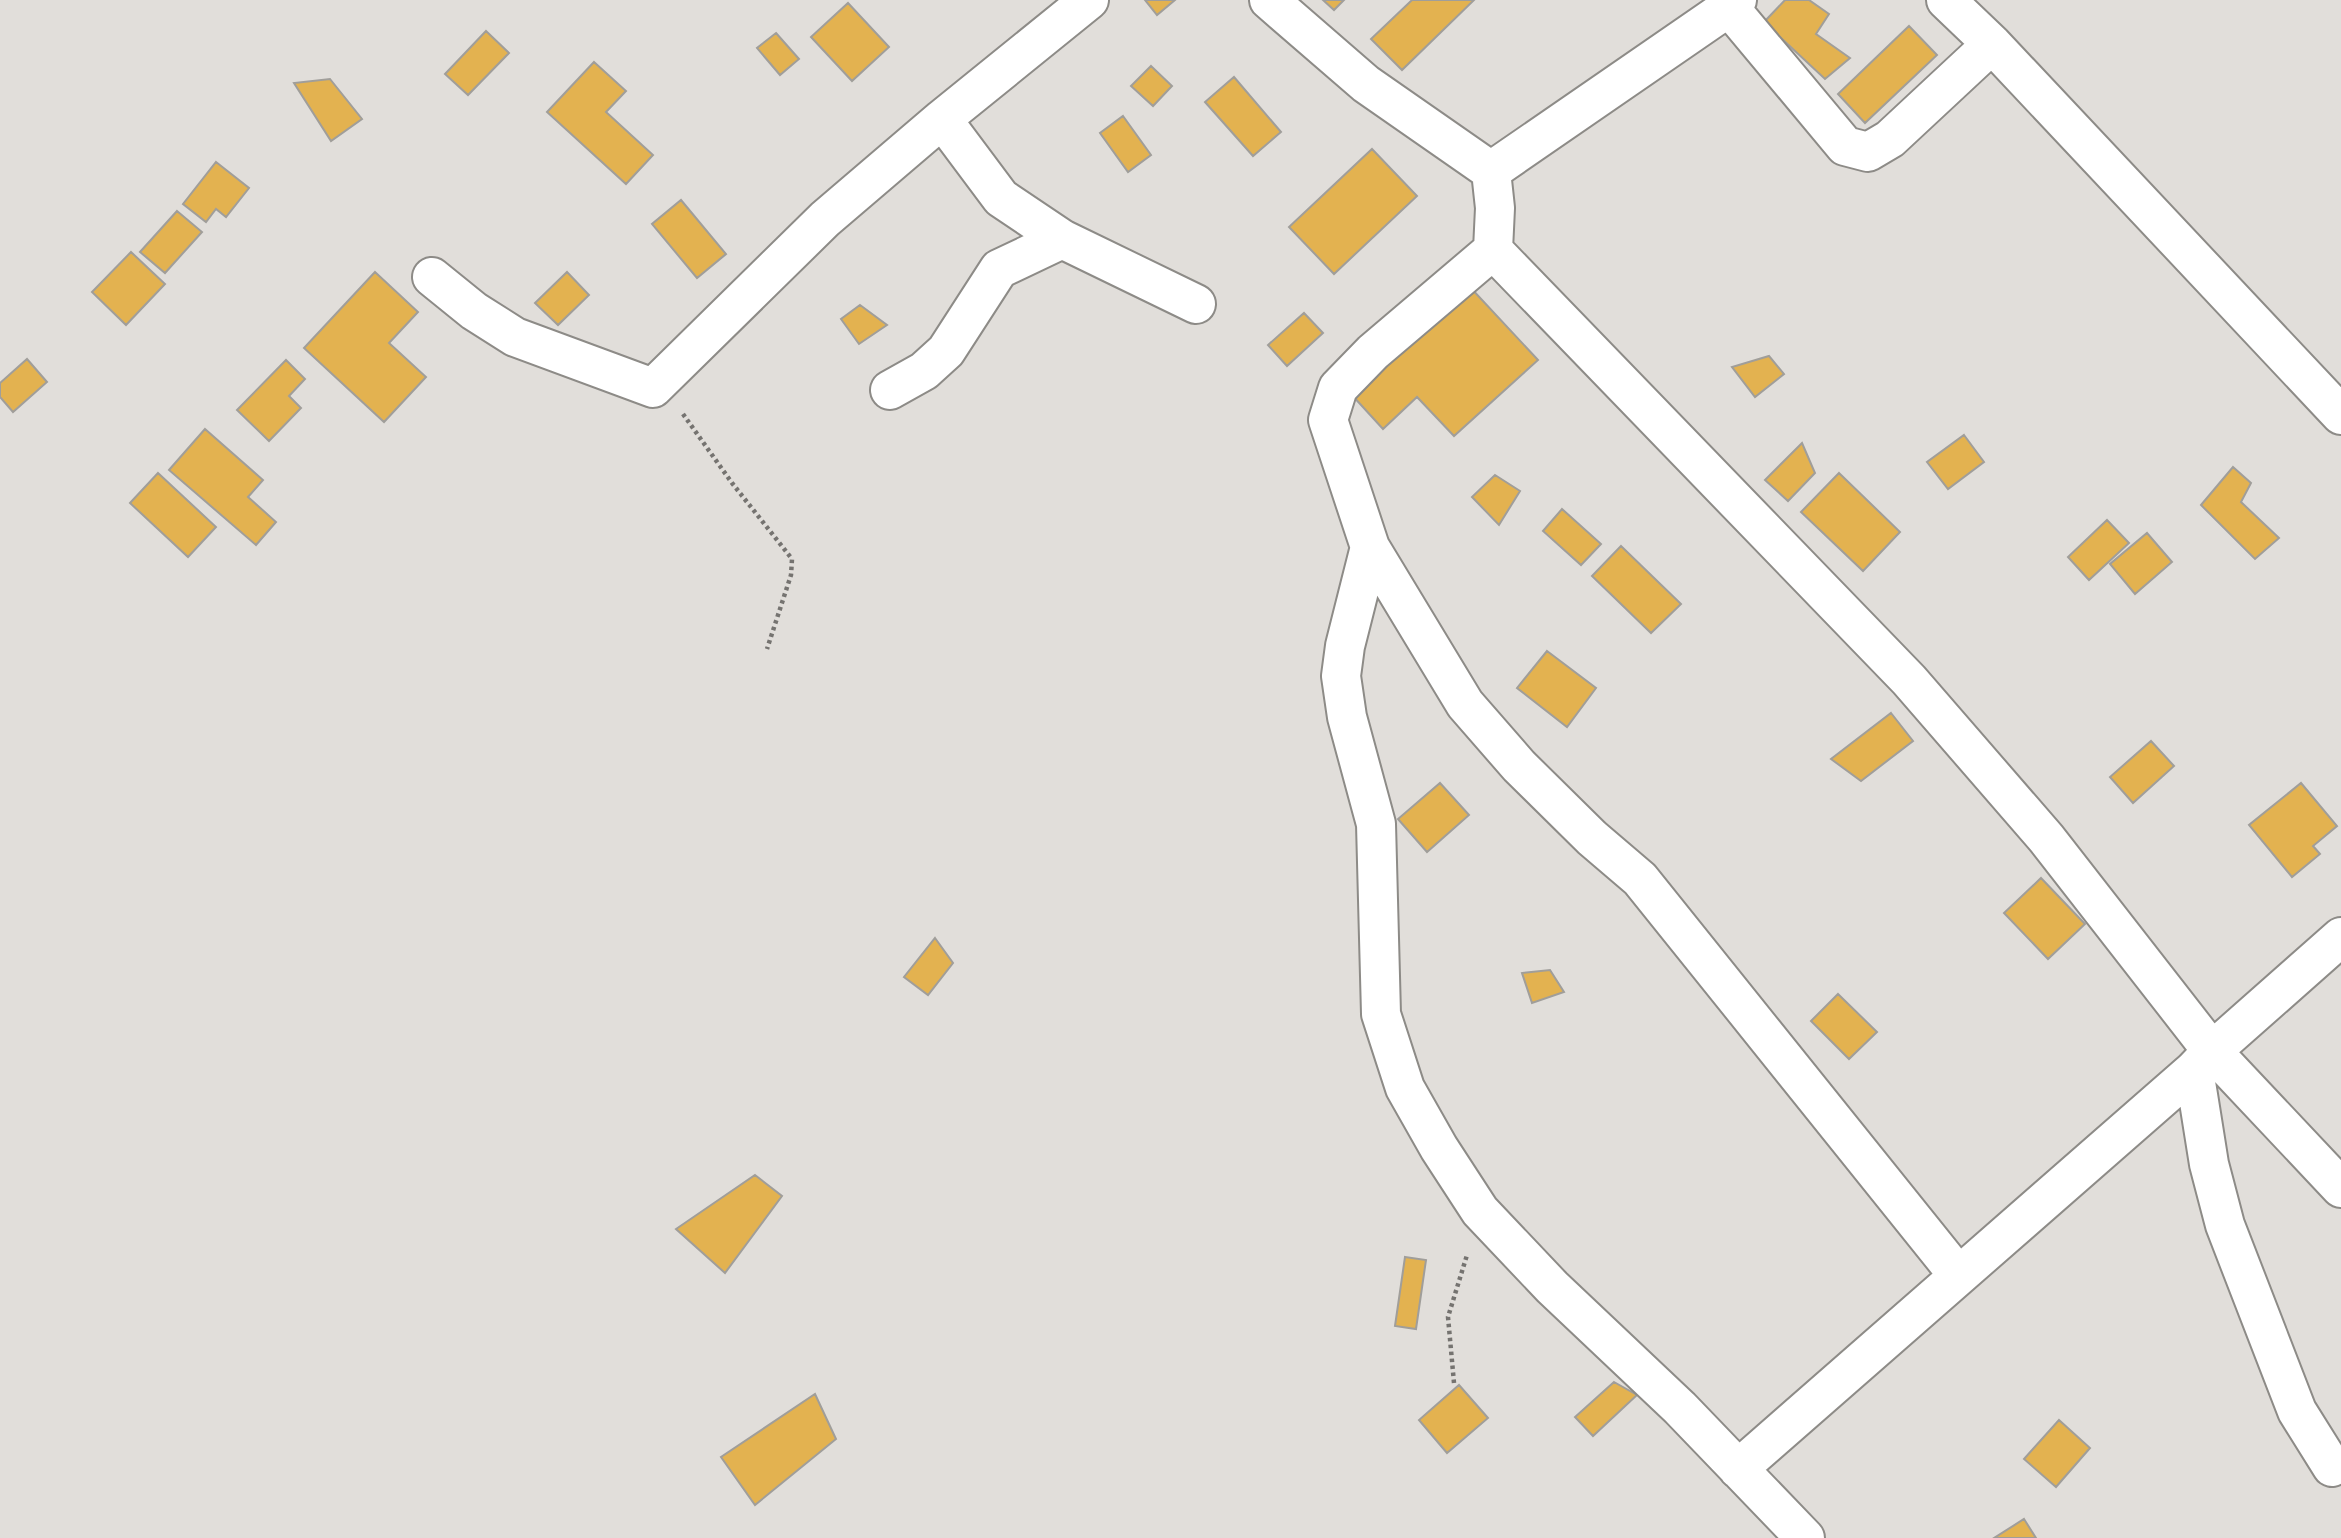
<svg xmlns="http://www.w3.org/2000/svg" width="2341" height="1538" font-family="'Archivo Narrow',sans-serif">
<rect width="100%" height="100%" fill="#e1deda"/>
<path fill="#e3b250" stroke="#a09e9a" stroke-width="2" d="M1145 0H1175L1157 15Z
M1323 0H1344L1334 10Z
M1412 0H1474L1402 70 1371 39Z
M1785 0H1809L1829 14 1816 34 1850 58 1825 79 1764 22Z
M848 3 889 47 852 81 811 37Z
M1909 26 1937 55 1865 123 1838 94Z
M486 31 509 53 468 95 445 74Z
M776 33 799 59 780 75 757 48Z
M594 62 626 91 606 112 653 155 626 184 547 112Z
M1151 66 1172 86 1153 106 1131 86Z
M1234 77 1281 132 1253 156 1205 102Z
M330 79 362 119 331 141 294 83Z
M1123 116 1151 155 1128 172 1100 133Z
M1372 149 1417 196 1334 274 1289 227Z
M216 162 249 188 226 217 216 209 206 222 183 204Z
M681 200 726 254 697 278 652 224Z
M177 211 202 232 165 273 140 252Z
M131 252 165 284 126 325 92 292Z
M375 272 418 312 389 343 426 377 384 422 304 348Z
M567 272 589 295 558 325 535 303Z
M1469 286 1538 360 1454 436 1417 397 1383 429 1351 394Z
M860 305 887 325 859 344 841 319Z
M1304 313 1323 333 1287 366 1268 345Z
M1769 356 1784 374 1755 397 1732 367Z
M27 359 47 382 13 412 0 397V383Z
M286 360 305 379 289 396 301 408 269 441 237 410Z
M205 429 263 480 248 497 276 522 256 545 169 470Z
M1964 435 1984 462 1948 489 1927 462Z
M1802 443 1815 473 1788 501 1765 480Z
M2233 467 2251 483 2241 502 2279 538 2255 559 2201 505Z
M158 473 216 527 188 557 130 503Z
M1839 473 1900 532 1863 571 1801 512Z
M1495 475 1520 491 1499 525 1472 497Z
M1562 509 1601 544 1581 565 1543 531Z
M2107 520 2129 543 2089 580 2068 557Z
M2147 533 2172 562 2135 594 2110 564Z
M1621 546 1681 604 1651 633 1592 576Z
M1547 651 1596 688 1567 727 1517 688Z
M1891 713 1913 741 1861 781 1831 759Z
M2151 741 2174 766 2133 803 2110 777Z
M1440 783 1469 815 1427 852 1398 819Z
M2301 783 2337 826 2313 846 2320 854 2292 877 2249 825Z
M2041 878 2085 924 2048 959 2004 913Z
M935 938 953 963 928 995 904 977Z
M1550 970 1564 992 1532 1003 1522 973Z
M1838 994 1877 1032 1849 1059 1811 1021Z
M755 1175 782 1196 725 1273 676 1229Z
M1405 1257 1426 1260 1416 1329 1395 1326Z
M1614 1382 1637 1395 1593 1436 1575 1417Z
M1459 1385 1488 1418 1447 1453 1419 1420Z
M815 1394 836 1439 755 1505 721 1457Z
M2059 1420 2090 1448 2056 1487 2024 1459Z
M2024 1519 2036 1538H1994Z"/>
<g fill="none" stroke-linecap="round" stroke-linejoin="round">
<g stroke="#8d8b87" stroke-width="42">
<path id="minor" d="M1089 0 942 119 1001 198 1062 239 1196 304
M1269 0 1366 84 1491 171
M1737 0 1729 7 1845 146 1868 152 1890 139 1992 44
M1946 0 1992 44 2341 415
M1491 171 1495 208 1493 250 1909 680 2046 838 2212 1051 2341 1188
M1491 171 1729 7
M1493 250 1373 352 1338 388 1328 420 1370 547 1465 704 1519 766 1592 838 1640 879 1958 1275
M432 277 474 311 515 337 653 388 825 219 942 119
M890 390 924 371 946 351 999 269 1062 239
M1370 547 1345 646 1341 676 1347 717 1376 824 1381 1014 1405 1088 1439 1148 1480 1211 1552 1287 1680 1408 1805 1538
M2194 1070 2209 1164 2225 1225 2297 1411 2332 1467
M1738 1469 2194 1070 2212 1051 2341 937"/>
</g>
<path stroke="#757370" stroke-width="4.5" stroke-dasharray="3.5 3.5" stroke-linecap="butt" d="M683 414 732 483 792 559 791 575 767 649
M1454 1383 1448 1317 1467 1255"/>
<use href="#minor" stroke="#fff" stroke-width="38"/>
</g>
</svg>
